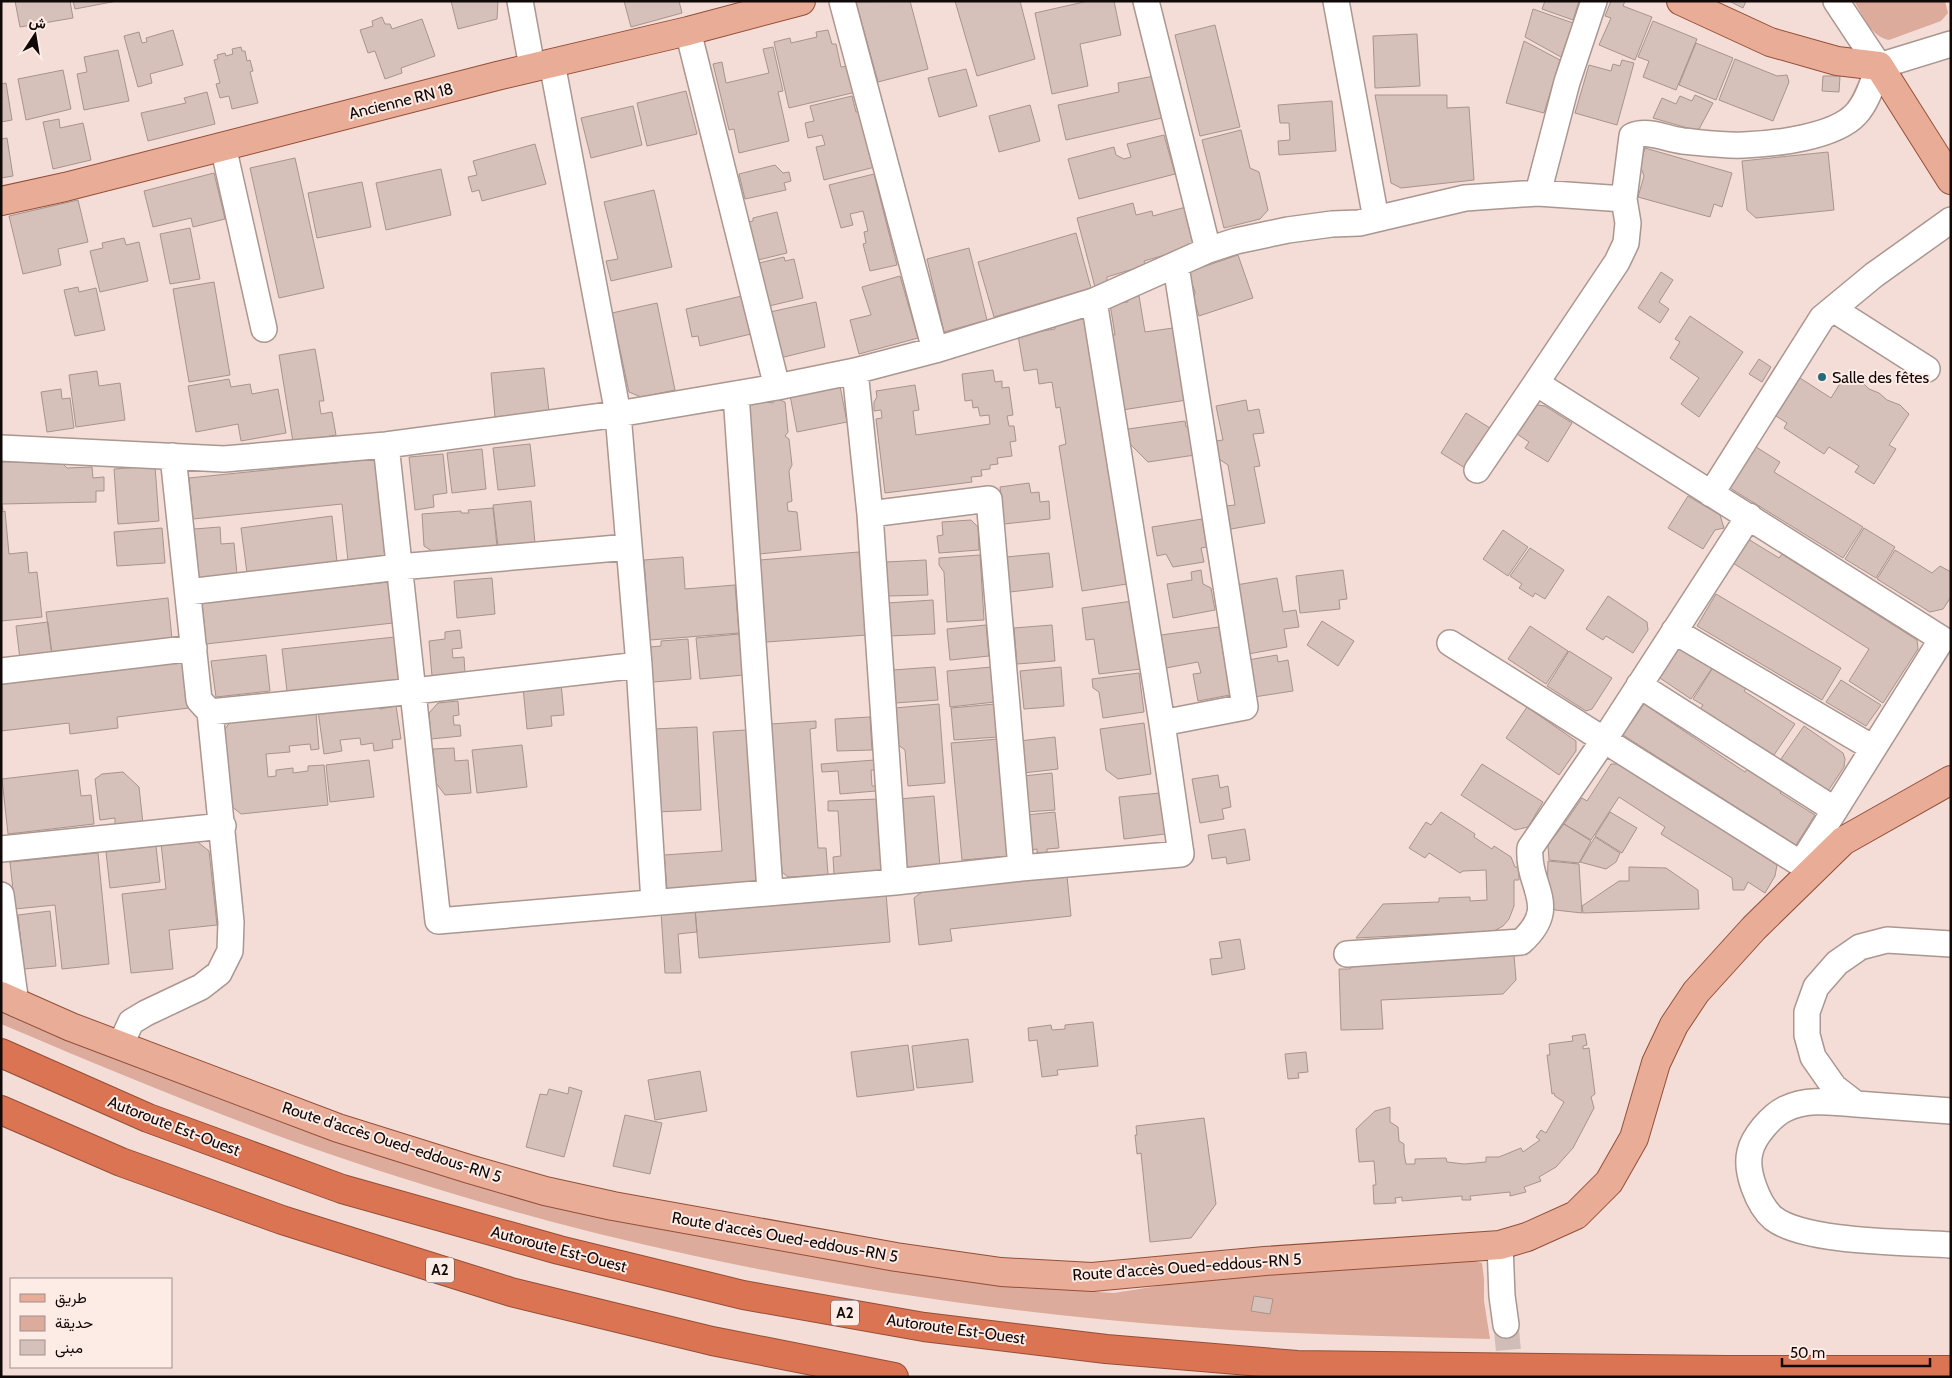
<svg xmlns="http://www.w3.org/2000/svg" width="1952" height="1378" font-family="Cabin,Vazirmatn,sans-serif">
<rect width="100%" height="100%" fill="#f3ddd6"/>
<path fill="#ddab9b" d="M1854 1H1945L1948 13 1941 21 1889 40C1871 37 1863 15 1854 1Z
M1 1011 97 1051 215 1097 337 1141 612 1218 893 1271 1003 1286 1114 1293 1189 1281 1470 1260 1482 1263 1484 1279V1301L1490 1339C1390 1336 1290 1335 1190 1327 1024 1315 857 1291 695 1256 560 1227 424 1188 295 1142 196 1106 98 1065 1 1024Z"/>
<path fill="#d6c1ba" stroke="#a8948d" d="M15 1H70L73 18 20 27Z
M73 1H117L75 9Z
M451 1H498L497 19 458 29Z
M624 1H679L682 13 631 27Z
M910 1 928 69 878 82 856 2Z
M955 1H1020L1035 59 977 76Z
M1088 1H1114L1121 35 1080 44 1088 86 1052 94 1035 13Z
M1545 1H1579L1573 20 1542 9Z
M1611 1H1625L1623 6 1652 17 1635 60 1599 45 1611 18 1605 16Z
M1729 1H1746L1743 8Z
M1533 9 1573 23 1561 57 1525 37Z
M382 17 385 24H390L392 29 422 19 435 56 401 68 402 73 385 79 375 51 368 53 360 30 373 26 372 21Z
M1653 21 1697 39 1676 90 1643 77 1649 61 1638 57Z
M1215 25 1240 127 1200 136 1175 35Z
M173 30 183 65 150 74 152 83 138 87 124 36 139 32 142 43 147 42 146 38Z
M828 30 832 44H836L841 67 849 66 856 92 789 108 774 42 790 38 791 43 817 37 816 32Z
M1417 34 1420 86 1375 88 1373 36Z
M1524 41 1560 60 1544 113 1506 103Z
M1696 43 1733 58 1716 100 1679 85Z
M241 47 242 51H245L247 61 250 60 253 71 250 72 258 103 232 109 229 96 220 98 216 84 220 83 214 60 218 59 217 55 225 53 226 56 233 54 232 49Z
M773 47 783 91 778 92 789 141 739 153 734 129 729 130 713 64 722 62 726 83 769 73 763 49Z
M118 50 129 101 84 110 77 74 87 72 84 57Z
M1735 59 1777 76 1787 75 1789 82 1773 121 1719 100Z
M1622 60 1634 63 1617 125 1575 113 1589 65 1611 71 1613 64 1620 66Z
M966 69 977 106 939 117 928 78Z
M63 70 71 109 26 120 18 79Z
M1154 76 1162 118 1066 140 1058 105 1119 92 1118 83Z
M1823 76H1840L1839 92 1822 91Z
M6 83 12 120 1 122V84Z
M686 91 697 134 647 146 637 103Z
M207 92 215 124 148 141 141 113 186 103 184 98Z
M1375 95H1447V108L1469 107 1474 180 1401 188 1391 183Z
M1695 95 1713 103 1698 131 1653 118 1662 98 1676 104 1680 96 1692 101Z
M852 96 856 112 861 111 875 167 824 180 816 147 825 145 822 135 808 138 805 123 814 121 810 106Z
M1332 101 1336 151 1279 155 1278 141 1290 140 1289 123H1280L1278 105Z
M1030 105 1040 141 999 152 989 116Z
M633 106 642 145 591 158 581 118Z
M59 119 60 128 83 123 91 160 53 169 43 122Z
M1241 130 1250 168 1259 172 1268 210 1260 219 1224 228 1202 140Z
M1164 135 1175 174 1079 199 1068 159 1114 147 1116 155 1124 159 1131 157 1127 144Z
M7 138 13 176 1 178V139Z
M535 144 546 184 482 201 479 190 472 192 468 177 477 175 473 161Z
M1645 148 1732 173 1722 207 1714 204 1710 217 1638 197 1644 176 1640 165Z
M1828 152 1834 210 1756 218 1747 210 1742 161Z
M295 158 324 288 279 298 250 168Z
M775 165 783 173 789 172 791 181 784 183 786 190 745 199 739 174Z
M441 169 451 215 386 230 376 183Z
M214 173 225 219 193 227 191 218 153 227 144 191Z
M874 174 897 265 870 271 863 244 866 243 864 232 868 231 863 211 850 214 853 225 841 228 829 185Z
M362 182 371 227 317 238 308 193Z
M654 190 672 267 611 281 606 261 618 259 604 202Z
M78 200 88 242 58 249 61 265 23 274 9 216Z
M1133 203 1136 215 1152 211 1153 216 1186 207 1196 246 1144 261 1146 265 1107 277V283L1095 287 1077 218Z
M777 212 787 253 758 260 749 222 753 221V218Z
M190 228 200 279 170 284 160 234Z
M1076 233 1091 288 994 317 978 262Z
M124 238 126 245 139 242 148 281 100 292 90 251 103 248 102 243Z
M969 248 987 320 944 332 927 259Z
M1238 255 1253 298 1199 316 1194 299 1195 292 1188 272Z
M784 257 785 261 794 259 803 298 769 306 759 263Z
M1661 272 1673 280 1659 302 1669 309 1660 323 1638 308Z
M900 276 918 338 859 354 850 320 871 315 862 287Z
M214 282 230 375 189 382 173 289Z
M78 287 79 292 96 288 105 330 75 336 64 290Z
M742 296 751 334 700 346 698 336 692 337 686 309Z
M1139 296 1145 332 1173 328 1176 346 1179 348 1187 400 1122 410 1110 335H1115L1110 304 1128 302 1127 298Z
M816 302 825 347 780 358 770 312Z
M657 303 675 390 641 397 629 392 612 313Z
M1690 316 1743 352 1699 417 1681 404 1699 378 1670 358 1680 342 1675 339Z
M1084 319 1127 584 1082 591 1059 446 1066 444 1060 407 1056 408 1052 382 1039 384 1037 369 1024 371 1018 335 1055 329 1054 324Z
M315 349 324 401H319L321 414 332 412 336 435 293 442 279 355Z
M1759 359 1771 367 1762 382 1749 374Z
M544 368 549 412 495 417 491 373Z
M993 370 995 382 1002 381V388L1009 387 1013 415 1007 416 1009 426H1014L1016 441 1010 442 1012 456 997 458 998 464 990 465V469L981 470 982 476 971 477 972 482 885 493 876 419 882 418 881 410 874 411V402L877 397 876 391 915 385 919 410 913 411 916 435 990 424 989 415 980 416 978 407 973 408 972 400 965 401 962 374Z
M97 371 99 386 120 383 125 420 76 427 69 375Z
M1846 374 1859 379 1869 389 1879 393 1887 400 1900 405 1909 414 1889 445 1896 449 1874 484 1855 472 1859 466 1829 447 1824 454 1784 428 1787 423 1776 416 1800 378 1831 398Z
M229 379 231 387 250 384 252 394 278 389 286 433 241 441 238 424 196 432 188 386Z
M840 386 847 422 797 432 790 395Z
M61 389 62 399 70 398 74 428 47 432 41 392Z
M775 398 785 402 788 432 785 436 789 439 792 465 789 471 792 501 787 503 788 511 797 512 801 550 759 554 747 407 757 401 773 403Z
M1246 400 1248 411 1259 409 1264 433 1253 434 1260 466 1254 467 1265 523 1231 529 1226 506 1235 505 1228 465 1219 459 1216 441 1223 440 1216 406Z
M1538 405 1545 406 1572 423 1548 462 1525 448 1529 442 1517 434 1533 409Z
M1466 413 1490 428 1465 468 1441 453Z
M1185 421 1186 427H1188L1189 434H1192L1195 455 1148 462 1130 444 1128 429Z
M530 444 535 486 498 490 493 448Z
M1756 447 1780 462 1774 472 1863 527 1843 558 1730 488Z
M482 449 486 489 452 493 447 453Z
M443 454 447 493 433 495 434 507 415 510 409 457Z
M375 459 385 558 348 561 342 504 193 519 189 478Z
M1 462H61L67 468 92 467 93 478 104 477V491H96V502L2 504 3 510H1Z
M155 466 159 521 118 524 114 469Z
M1029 483 1031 493 1039 492 1040 502 1049 501 1050 519 1004 524 1000 487Z
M1688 496 1720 515 1724 528 1715 530 1703 549 1668 528Z
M531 501 535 543 498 546 493 505Z
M493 508 497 546 432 551 424 546 422 514 461 511V513H469L468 510Z
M5 511 9 554 27 552 29 573 37 572 42 617 1 621V512Z
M332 516 337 562 247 573 241 528Z
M1202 519 1207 547 1201 548 1204 562 1173 567 1166 554 1157 556 1152 527Z
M971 520 978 527 979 550 939 553 937 536 943 535 942 522Z
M220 527 221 544 234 543 237 574 199 578 194 529Z
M162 528 165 563 117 566 114 532Z
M1864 528 1895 547 1876 578 1845 559Z
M1503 530 1528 547 1508 576 1483 559Z
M1748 539 1779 558 1782 554 1917 640 1918 649 1883 703 1849 681 1869 649 1733 563Z
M1530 548 1564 570 1545 599 1535 593 1533 597 1519 588 1522 584 1510 576Z
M1895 550 1932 573 1940 566 1951 572V597L1943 609 1930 612 1877 579Z
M859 552 867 635 766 642 760 560Z
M1049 553 1053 587 1010 592 1006 557Z
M980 555 984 620 947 622 944 572 939 565V558Z
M683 557 685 589 735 585 739 633 650 640 644 560Z
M926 560 928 595 888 596 886 562Z
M1201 570 1203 584 1211 588 1215 610 1173 618 1167 584 1192 580 1191 572Z
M1343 570 1347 599 1339 600 1340 609 1300 613 1296 576Z
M492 578 495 614 457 618 454 581Z
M1277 578 1283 612 1296 610 1299 627 1284 629 1287 647 1248 654 1236 585Z
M388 582 393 623 206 644 202 602Z
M1716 594 1841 668 1822 700 1697 626Z
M1608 596 1647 622 1648 630 1633 653 1606 636 1603 640 1586 629Z
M168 598 172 639 52 655 46 612Z
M933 600 935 634 889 636 887 603Z
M1133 601 1141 669 1099 674 1094 639 1086 640 1082 608Z
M1322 621 1354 641 1338 666 1307 645Z
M48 622 52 655 20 659 16 626Z
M986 625 989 656 950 660 947 629Z
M1052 625 1055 661 1017 664 1014 628Z
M1530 626 1568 651 1546 684 1508 659Z
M1219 627 1230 695 1198 701 1193 674 1201 673 1198 662 1166 668 1161 635Z
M460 630 462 648 452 649 453 658 464 657 465 673 432 676 429 641 445 639V632Z
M739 634 744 675 700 679 696 638Z
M395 637 400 680 287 691 282 649Z
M688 639 691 679 653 682 650 647 661 646V641Z
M1678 644 1713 667 1691 699 1657 676Z
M1569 651 1612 678 1592 709 1586 711 1547 686Z
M266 655 270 691 216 697 211 661Z
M1277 655 1278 662 1288 660 1293 691 1254 697 1248 660Z
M184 661 189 708 117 717 118 728 70 734 69 723 1 731V682Z
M1714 666 1747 687 1744 691 1795 724 1774 755 1700 709 1703 705 1693 699Z
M935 667 938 700 895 703 893 670Z
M992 667 995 702 950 707 947 671Z
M1061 667 1064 706 1024 709 1020 671Z
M1139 673 1144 712 1103 718 1099 692 1093 688 1092 679Z
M1841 680 1881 705 1866 726 1826 702Z
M561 683 564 715 551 716 552 726 527 729 523 687Z
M458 701 459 715 453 716 454 725H460L461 736 431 739 429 713 438 703Z
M380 704V709L396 706 401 739 392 740 393 748 374 751 373 743 361 745 360 738 340 740 342 751 324 754 318 711Z
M939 704 945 783 908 786 905 750 897 744 895 708Z
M995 704 998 737 954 740 951 708Z
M1644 704 1745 772 1749 766 1784 788 1780 793 1815 815 1796 845 1623 735Z
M1527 707 1576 741V751L1559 775 1506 738Z
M316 713 319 749 311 750 310 744 289 746 290 752 266 754 268 777 276 776V770L293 768V773L308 771V766L324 765 328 805 241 814 230 805 223 732 230 722Z
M870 717 872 750 837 751 835 719Z
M816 721V728L810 729 818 848H826L828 875 788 877 782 872 771 724Z
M1144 723 1151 774 1118 779 1106 770 1100 729Z
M1804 726 1843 753 1845 759 1844 767 1826 794 1795 773 1798 770 1781 759Z
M697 727 701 810 657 812 653 729Z
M746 730 758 882 667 889 664 855 722 851 713 732Z
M1055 737 1058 769 1023 773 1019 741Z
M998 739 1009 856 962 860 951 743Z
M522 745 527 787 477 793 472 750Z
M454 748 455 761 468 760 471 793 445 795 436 783 433 749Z
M369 760 374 797 330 802 326 765Z
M875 760 876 770H871L872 786H876V791L840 794 838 771 822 772 821 764Z
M1482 764 1543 802 1528 827 1515 830 1461 795Z
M1611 764H1620L1777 865 1775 876 1765 893 1748 882 1744 890H1733L1732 878 1661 834 1665 827 1619 797 1591 840 1564 824 1582 798 1587 801Z
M78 770 81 796 91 795 94 824 8 834 2 779Z
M123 772 139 787 143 824 115 828V818L100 820 95 779 102 774Z
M1052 773 1055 810 1026 812 1023 776Z
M1218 775 1220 788 1228 786 1231 807 1222 809 1224 819 1200 823 1192 779Z
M1160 793 1165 834 1124 839 1119 797Z
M934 796 940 867 905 870 899 799Z
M878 799 882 872 834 874 833 857 841 856 838 811H828V801Z
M1055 812 1059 848 1047 849V852L1037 853V849L1030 850 1026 815Z
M1441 812 1475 834 1474 837 1492 849 1494 846 1511 857 1515 867H1519V880H1514V906L1509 919 1503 926 1494 931 1356 938 1383 904 1439 902V898L1470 897V901L1487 900 1486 870 1463 871 1460 873 1429 853 1425 858 1409 848 1426 822 1431 825Z
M1610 812 1637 828 1622 853 1595 836Z
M1564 824 1591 841 1579 863 1549 860 1548 845Z
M1245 829 1250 860 1227 864 1226 857 1212 859 1208 835Z
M1595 837 1620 853 1616 862 1606 869 1580 862Z
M194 839 209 851 217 925 169 930 173 969 131 973 122 894 166 889 161 843Z
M156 846 160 882 110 888 106 852Z
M98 853 109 964 62 969 55 905 15 909 10 862Z
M1548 861 1579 864 1582 913 1555 910 1550 905 1547 895Z
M1629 867 1666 868 1698 890 1699 909 1583 913 1582 906 1619 881H1629Z
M1067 876 1071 916 950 929 952 941 919 945 914 898 923 891Z
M886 893 890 942 699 958 695 909Z
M695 909 697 932 678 934 681 973H665L661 912Z
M50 911 56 966 24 969 18 915Z
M1240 939 1245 969 1212 975 1210 959 1222 958 1219 942Z
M1493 953V957L1514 955 1516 980 1503 994 1381 1000 1383 1029 1341 1030 1339 969H1349L1360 963 1395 960V964L1469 959V955Z
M1093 1022 1098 1066 1057 1070 1058 1075 1042 1077 1037 1040 1029 1041 1028 1028 1051 1025 1052 1030 1065 1029V1025Z
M1585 1034 1587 1045 1583 1046V1049L1589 1048 1595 1094 1591 1097 1594 1108 1573 1148 1556 1167 1539 1177 1541 1181 1524 1187 1526 1192 1510 1196V1192L1470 1196 1471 1200H1462V1196L1402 1201V1197L1395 1198 1396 1203 1374 1204 1373 1185H1376L1374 1161 1359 1162 1356 1129 1375 1111 1390 1107V1122L1398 1127 1399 1141 1404 1144V1153L1406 1164H1415V1159L1446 1158 1447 1162 1464 1164 1486 1162V1157H1499L1521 1148 1523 1152 1540 1140 1536 1137 1541 1130 1546 1133 1564 1102 1555 1096 1554 1093 1552 1094 1547 1055H1550L1549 1044 1573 1041 1572 1036Z
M968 1039 973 1082 917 1088 912 1046Z
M908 1045 914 1090 857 1097 851 1052Z
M1306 1052 1308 1072 1298 1073 1299 1078 1288 1079 1285 1054Z
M700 1071 707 1111 655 1120 648 1080Z
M569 1087 582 1091 564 1157 526 1147 540 1094 547 1095 549 1089 568 1094Z
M625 1115 662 1123 650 1174 613 1166Z
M1204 1118 1216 1204 1191 1238 1150 1242 1141 1153 1137 1154 1135 1135H1137L1136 1126Z
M1254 1296 1273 1299 1270 1314 1251 1311Z"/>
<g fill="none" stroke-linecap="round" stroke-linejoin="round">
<path stroke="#d1bdb7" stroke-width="25" stroke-dasharray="25 12" stroke-linecap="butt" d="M1506 1325 1511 1377"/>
<g stroke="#ab9690" stroke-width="28">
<path id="minor" d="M520 1 532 67
M842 1 935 350
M1146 1 1208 250
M1336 1 1376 219
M1836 1 1879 66
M688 31 777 387
M552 63 618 414 639 665 654 902
M1879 66 1951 44
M223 146 264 329
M1538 193 1567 82 1594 1
M1833 309 1927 369
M855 371 870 514 895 882
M736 394 770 891
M386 445 438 921 895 882 1021 868 1181 854 1162 723 1094 301
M1 448 224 459 386 445 618 414 777 387 855 371 935 350 1094 301 1208 250 1236 241 1288 230 1332 224 1359 223 1465 198 1538 193 1624 199
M1477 470 1536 383
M1711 494 1822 318 1874 275 1951 220
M870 514 989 499 1021 868
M188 592 399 567 629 547
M1674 631 1873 748
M1450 643 1801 864
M1 671 194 648
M1639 685 1835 810
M210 712 414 691 639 665
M1162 723 1245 707 1176 266
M1 849 223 826
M1811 871 1801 864 1942 639 1536 383 1617 262 1626 243 1628 223 1624 199 1632 136C1648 129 1666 139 1683 141 1704 143 1724 146 1744 145 1775 144 1835 137 1856 114 1868 101 1873 81 1879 66
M1 895 16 1004
M1951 944 1887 940 1860 947 1837 963 1816 987 1807 1012V1035L1813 1057 1834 1087 1856 1104 1951 1111
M1347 954 1521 942C1561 906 1527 888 1530 848L1604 740 1749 516
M120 1046 131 1022 146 1013 201 987 219 973 230 951 231 922 210 712 199 700 173 456
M1856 1104C1833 1102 1807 1098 1785 1109 1771 1116 1753 1137 1750 1152 1745 1171 1758 1205 1773 1218 1804 1243 1908 1242 1951 1245
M1500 1245 1502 1296 1506 1325"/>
</g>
<g stroke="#944f38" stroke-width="30">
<path id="major" d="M1681 1 1770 42 1837 61 1879 66 1951 180
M1 201 65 187 497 76 688 31 801 1
M1 996 71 1027 338 1128 469 1169 545 1191 613 1206 896 1257 1001 1272 1092 1277 1265 1261 1500 1245 1527 1237 1576 1215 1609 1182 1634 1138 1656 1063 1674 1025 1696 992 1754 928 1843 841 1951 780"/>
</g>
<g stroke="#944f38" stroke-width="30">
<path id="highway" d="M1 1053 148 1118 342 1189 559 1250 743 1295 924 1327 1106 1349 1297 1365 1727 1370H1951
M1 1110 121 1162 282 1220 511 1292 712 1341 894 1377"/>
</g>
<use href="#minor" stroke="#fff" stroke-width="25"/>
<use href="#major" stroke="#e9ac97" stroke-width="28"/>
<use href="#highway" stroke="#db7452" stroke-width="28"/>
</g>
<circle fill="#26697b" stroke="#fdebe6" stroke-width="2" cx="1822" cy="377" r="5"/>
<g text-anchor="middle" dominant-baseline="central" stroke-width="4" stroke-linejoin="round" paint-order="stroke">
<g fill="#fdebe6" stroke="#574d4a" stroke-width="1">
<rect x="426" y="1257.5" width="28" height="25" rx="4"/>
<rect x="831" y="1300.5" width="28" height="25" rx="4"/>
</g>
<g font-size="15" font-weight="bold" fill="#100907">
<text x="440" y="1270">A2</text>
<text x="845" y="1313">A2</text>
</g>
<g font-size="16" fill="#100907" stroke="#fdebe6">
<text transform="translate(401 101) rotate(-14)">Ancienne RN 18</text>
<text transform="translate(174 1126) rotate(21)">Autoroute Est-Ouest</text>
<text transform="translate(392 1142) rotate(18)">Route d'accès Oued-eddous-RN 5</text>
<text transform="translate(785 1237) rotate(10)">Route d'accès Oued-eddous-RN 5</text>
<text transform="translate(559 1249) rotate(15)">Autoroute Est-Ouest</text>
<text transform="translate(1187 1267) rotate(-4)">Route d'accès Oued-eddous-RN 5</text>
<text transform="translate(956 1329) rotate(8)">Autoroute Est-Ouest</text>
</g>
<g font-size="16" fill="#100907" stroke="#fdebe6" text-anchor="start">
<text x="1832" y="377">Salle des fêtes</text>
</g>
</g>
<rect width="1952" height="1378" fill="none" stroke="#100907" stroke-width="5"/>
<rect x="10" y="1278" width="162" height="90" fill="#fdebe6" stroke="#9e918d"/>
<rect x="20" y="1294" width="25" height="8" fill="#e9ac97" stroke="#9e918d"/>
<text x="55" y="1303" font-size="15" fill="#100907">طريق</text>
<rect x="20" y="1316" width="25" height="15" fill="#ddab9b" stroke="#9e918d"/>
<text x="55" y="1328" font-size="15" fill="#100907">حديقة</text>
<rect x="20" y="1340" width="25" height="15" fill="#d6c1ba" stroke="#9e918d"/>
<text x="55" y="1353" font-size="15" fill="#100907">مبنى</text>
<g transform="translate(35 35) rotate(12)" stroke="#fdebe6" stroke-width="4" paint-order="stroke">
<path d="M0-4L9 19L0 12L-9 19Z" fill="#100907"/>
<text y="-8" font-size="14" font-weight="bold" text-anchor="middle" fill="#100907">ش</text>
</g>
<path d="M1782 1358v8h148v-8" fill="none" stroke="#100907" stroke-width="2.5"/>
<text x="1790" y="1358" font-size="15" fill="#100907" stroke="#fdebe6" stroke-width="4" paint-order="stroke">50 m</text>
</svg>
